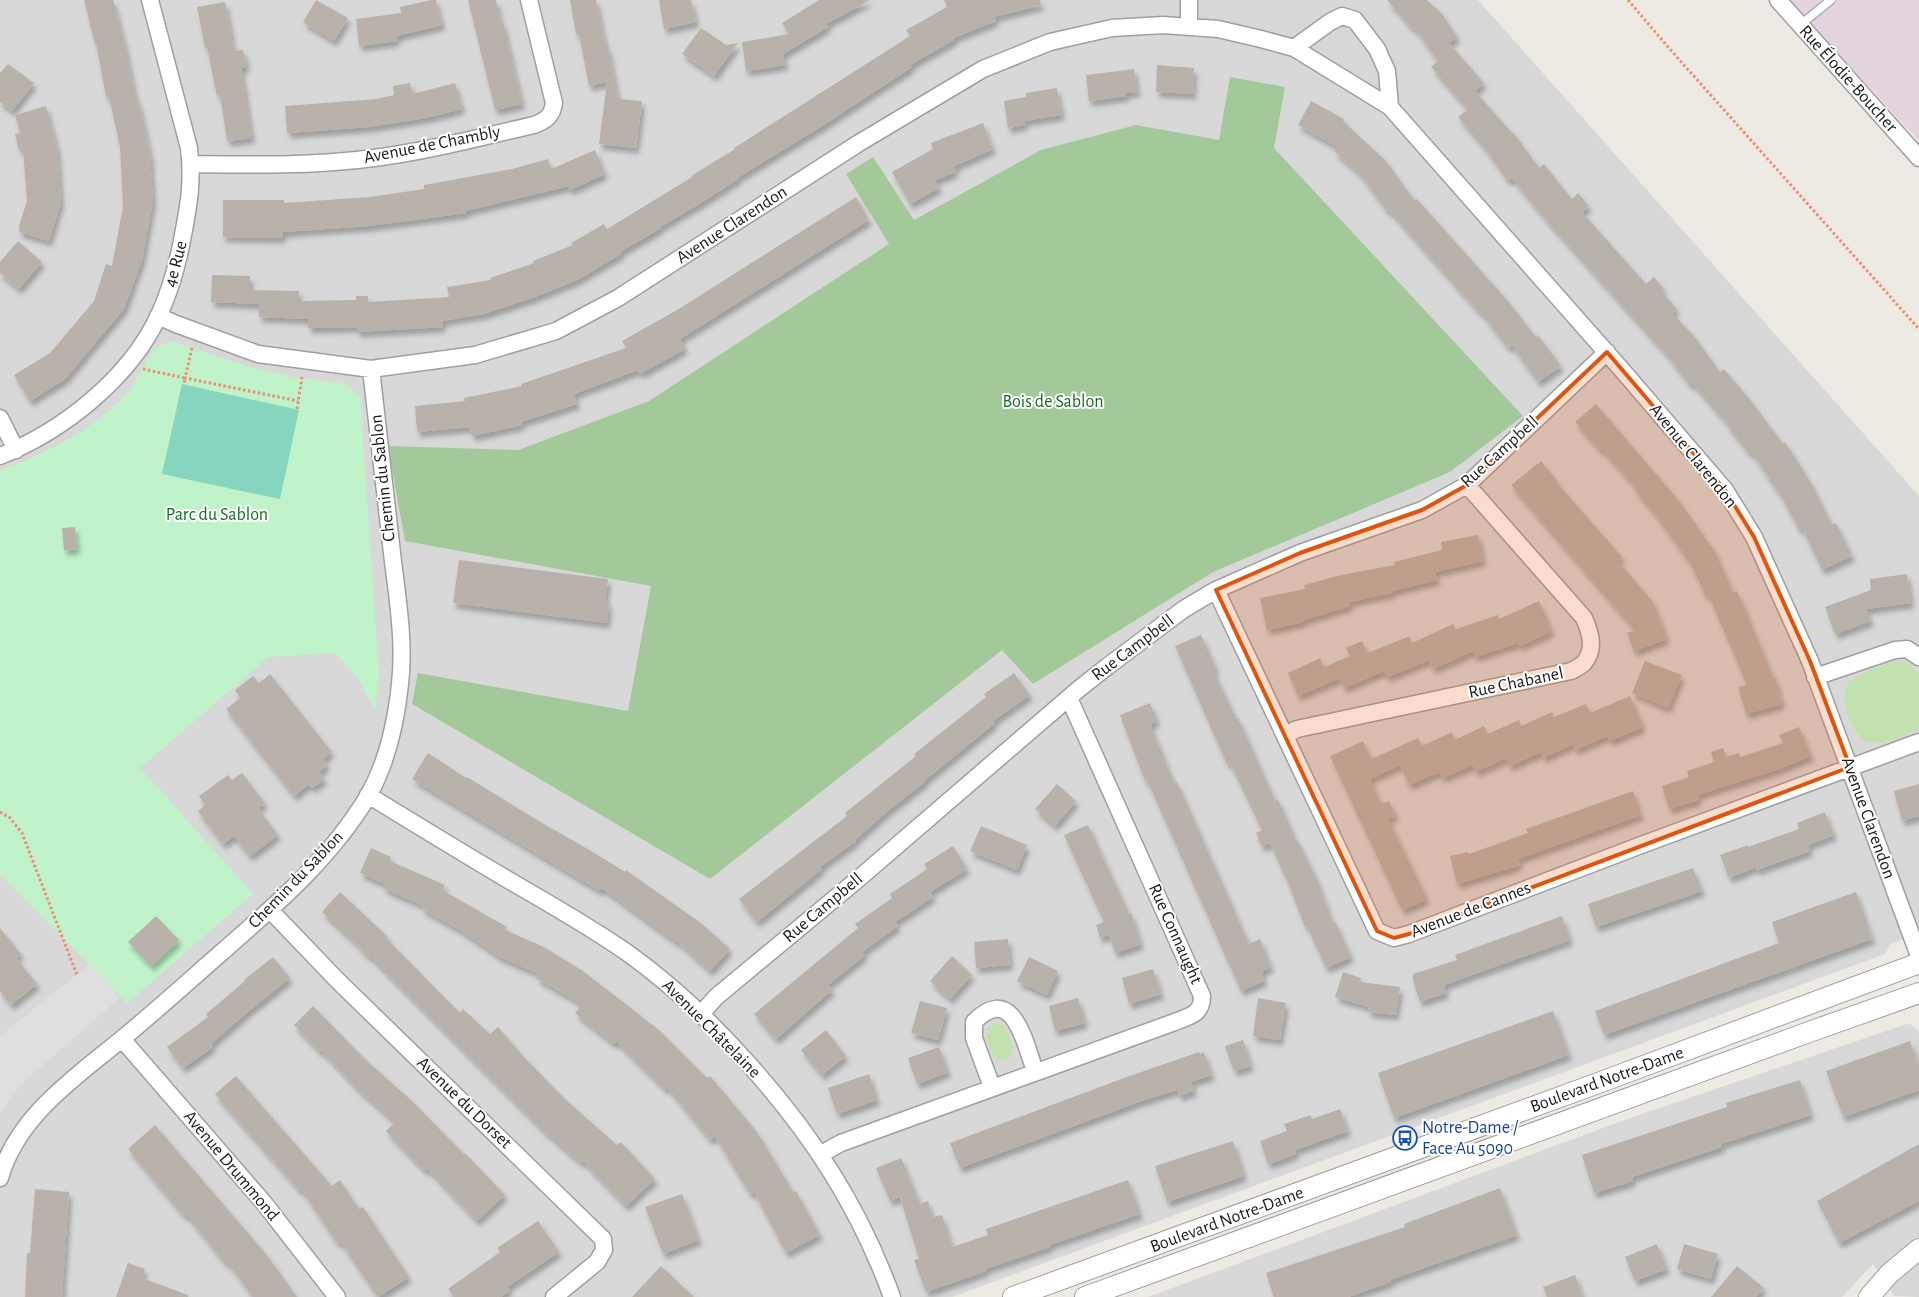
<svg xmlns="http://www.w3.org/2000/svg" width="1919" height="1297" font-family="'Alegreya Sans',sans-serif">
<defs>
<filter id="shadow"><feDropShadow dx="3" dy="5.5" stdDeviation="2.5" flood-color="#0004"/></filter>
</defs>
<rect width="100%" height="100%" fill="#eceae2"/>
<path fill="#d9d8d8" d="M0 0H1478L1919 496V933L1890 944 1885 954 952 1297H0Z
M1910 1023 1919 1033V1297L1894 1296 1873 1264 1842 1297H1148L1630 1118Z"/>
<path fill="#e4d4e0" d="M1791 0H1919V141L1825 39Z"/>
<path fill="#c1e2ac" d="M1898 661C1908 662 1913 667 1919 674V729C1906 734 1890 743 1875 743 1853 744 1836 697 1849 682 1858 672 1886 665 1898 661Z
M995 1022 1005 1026C1009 1037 1019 1053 1006 1060 992 1062 985 1040 987 1028Z"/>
<path fill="#a3c89a" d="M1230 77 1285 87 1274 148 1523 416 1450 472 1213 572 1033 684 1002 650 710 879 412 704 418 673 628 711 651 586 405 541 388 446 518 450 649 401 889 244 846 174 873 157 914 220 1041 150 1136 125 1219 140Z"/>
<path fill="#c1f3ca" d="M171 341 242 365 292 377 346 384 360 396 379 674 375 711 358 678 335 653 268 657 140 768 253 894 127 1003 0 874V470C45 455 99 427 130 390 138 379 147 355 157 347 160 345 166 343 171 341Z"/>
<path fill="#86d5be" d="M182 384 299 410 280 499 162 474Z"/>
<path fill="#dfdfdf" d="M89 965 120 998 22 1083 0 1114V1036Z"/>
<path fill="#b8b2ab" filter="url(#shadow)" d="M84 0H113L125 47 136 100 138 99 150 154 153 201 142 260 124 309 65 379 30 401 14 375 50 353 94 301 106 264 112 266 123 207 120 147 109 96 106 97 96 43 95 44Z
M316 0 348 18 334 41 303 22Z
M431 0H436L442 25 396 36 397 41 359 46 356 19 401 13 400 7Z
M468 0H496L501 24 503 23 522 104 495 110Z
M570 0H596L606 48H608L618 99 642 101 636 148 599 144 607 82 589 86 579 34H576Z
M659 0H691L696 22 664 29Z
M819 0H870L826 24 828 27 783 54 785 65 746 71 742 42 789 34 782 23Z
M944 0H1040L1041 5 994 17 996 21 953 38 954 40 910 65 912 67 822 126 737 178 738 179 699 204 660 227 661 228 620 252 621 254 577 280 535 297 484 314 442 321 443 327 357 332V327L308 328V319L259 317V304L211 302 212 275 250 276V290L299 291V301L356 300V296H368V302L449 297 447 287 491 280 490 278 534 263 533 261 573 245 571 243 604 224 607 229 692 177 691 176 735 149 734 148 910 36 906 30 947 7Z
M1387 0H1427L1443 15 1457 37 1449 43 1484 83 1475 91 1512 133 1513 132 1539 168 1544 164 1572 199 1578 193 1589 206 1582 212 1646 284 1654 277 1664 289 1661 291 1677 309 1672 313 1694 336 1720 372 1724 369 1748 397 1783 444 1785 442 1811 483 1832 525 1836 523 1852 556 1822 570 1802 528 1799 530 1778 490 1777 491 1752 452 1750 454 1727 425 1728 424 1692 383 1690 385 1667 355 1547 221 1512 178 1508 181 1487 151 1458 117 1468 109 1431 67 1438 61 1415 28 1414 30Z
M225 2 234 51 243 50 247 67 241 68 252 138 227 141 220 95 217 96 207 47 205 48 197 7Z
M701 28 726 45 738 43 714 76 682 54Z
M8 64 34 83 12 111 0 102V73Z
M1157 65 1194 68 1193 94 1156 92Z
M1134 69 1137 92 1125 93 1126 96 1089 101 1086 75Z
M410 83 412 94 455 83 462 109 425 118 369 127 287 133 285 106 376 99 394 95 393 86Z
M1057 88 1062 115 1024 121 1025 125 1008 128 1004 101 1026 97V93Z
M1311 101 1344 119 1343 121 1385 160 1415 201 1417 199 1508 301 1536 337 1538 335 1561 366 1538 382 1512 345 1508 348 1481 312 1480 313 1389 210 1387 211 1361 175 1334 151 1338 147 1298 125Z
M46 106 57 148 61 202 49 241 19 232V226L27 201 23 149 19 150 15 134 20 133 15 115Z
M983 123 993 149 954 166 956 172 935 180 939 188 910 204 892 172 933 149 931 143Z
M595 150 605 174 570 190 569 186 466 211V213L429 218 368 226 283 232V238L223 237V200H284V203L370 197 424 189V185L512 169 548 159 551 169Z
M856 197 869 220 680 339 685 349 640 374 638 370 574 394 577 404 521 422 522 425 472 436 470 427 417 432 415 406 465 401 464 398 522 386 521 384 626 348 622 341 677 310Z
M18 241 42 262 19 289 0 273V262Z
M1596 404 1680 502 1715 552 1733 593 1737 591 1773 678 1775 677 1782 704 1746 714 1738 687 1747 685 1708 594 1705 595 1691 564 1656 515 1635 490 1637 489 1602 449 1600 450 1575 422Z
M1541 461 1558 482 1557 483 1622 557 1618 561 1653 602 1667 639 1634 651 1627 633 1635 630 1511 485Z
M75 527 77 549 64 550 62 528Z
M1478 535 1483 561 1435 572 1437 580 1392 591V593L1349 602 1350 606 1304 620V622L1267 630 1260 598 1305 589 1304 585 1341 575 1395 565 1394 562 1442 550 1441 542Z
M459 560 608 579 605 602H609L607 623 453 603Z
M1907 574 1911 603 1866 609 1871 621 1835 634 1825 607 1871 590 1870 579Z
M1539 601 1552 631 1520 646 1518 643 1475 657 1473 651 1433 669 1429 660 1387 677 1384 671 1344 688 1340 678 1298 696 1288 673 1320 658 1324 667 1350 656 1346 648 1362 641 1367 653 1410 636 1412 643 1453 624 1456 629 1498 615 1499 619Z
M1201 635 1216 669 1213 670 1236 719 1238 718 1275 801 1278 799 1296 841H1298L1318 882 1333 924 1336 923 1351 957 1326 968 1307 926 1305 927 1289 885 1270 843 1262 847 1256 833 1262 830 1230 763 1227 764 1175 646Z
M1645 661 1682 675 1668 708 1632 693Z
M1014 673 1030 695 993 721 995 723 924 781 925 782 890 809 855 840 856 841 820 867 822 869 757 922 739 899 847 816 845 813 916 756 914 754 986 697 984 694Z
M270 674 332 752 323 759 327 765 319 772 325 779 312 788 309 784 294 796 226 709 240 698 235 690 253 676 259 683Z
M1630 696 1643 727 1610 741 1607 736 1575 750 1573 744 1543 758 1541 752 1510 766 1506 758 1476 772 1473 765 1442 778 1439 772 1409 785 1400 765 1370 779 1381 804 1389 801 1396 816 1388 819 1427 899 1402 910 1330 756 1363 741 1371 759 1418 738 1422 746 1452 732 1455 740 1484 726 1488 734 1519 720 1521 726 1552 712 1554 717 1586 704 1590 713Z
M1150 703 1157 721 1150 724 1174 783 1177 782 1249 944 1260 939 1271 967 1262 971 1264 981 1241 991 1147 780 1145 781 1120 715Z
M1799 727 1811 756 1779 769 1697 795 1699 800 1669 809 1662 786 1689 777 1687 771 1714 762 1711 752 1723 748 1726 757 1739 753 1740 757 1783 743 1779 735Z
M428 753 466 778 467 777 537 820 586 848 625 872 626 870 702 924 730 949 710 971 677 941 676 942 602 888 600 891 412 779Z
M242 773 265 803 258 808 278 835 250 856 234 836 223 844 198 811 205 805 199 796 228 775 232 780Z
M1057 784 1076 801 1055 826 1035 809Z
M1919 784V816L1902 821 1894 791Z
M1633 791 1641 815 1518 859 1520 865 1457 884 1450 856 1468 852 1469 854 1494 845 1528 833 1526 829Z
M1825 812 1834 835 1808 845 1810 851 1757 870 1756 867 1729 878 1720 855 1748 845V847L1799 829 1797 823Z
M1088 825 1129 914 1131 913 1141 944 1115 953 1109 935 1100 938 1096 925 1104 922 1064 835Z
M981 826 1027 845 1017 870 970 851Z
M953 846 967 869 930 892 933 897 895 922 898 926 862 952 865 955 828 985 832 990 776 1039 754 1014 858 928 855 924 892 898 890 894 927 869 924 864Z
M371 848 391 857 390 861 445 885 442 890 507 927 505 930 544 947 583 971 659 1030 707 1078 710 1076 757 1132 793 1192 796 1191 820 1235 786 1253 754 1192 750 1194 715 1136 710 1140 667 1087 665 1089 616 1041 614 1044 575 1013 582 1004 536 978 539 974 500 957 460 930 422 909 424 906 383 888 385 884 360 873Z
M1693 868 1702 891 1596 927 1588 904Z
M340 892 388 937 386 938 460 1013 463 1009 490 1034 498 1027 521 1054 566 1100 617 1145 621 1142 655 1179 626 1206 583 1161 581 1163 543 1130 369 955 368 957 355 942 322 912Z
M1856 892 1872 939 1604 1035 1595 1011 1779 943 1772 922Z
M156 916 179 940 151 966 128 942Z
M1562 916 1570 940 1444 985 1446 993 1420 1002 1413 980V974L1457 960 1455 955Z
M0 928 21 954 16 958 37 984 11 1005 0 991Z
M1008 939 1010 965 976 968 974 942Z
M952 956 972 975 950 999 930 981Z
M273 957 290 978 250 1010 211 1044 213 1047 183 1068 167 1047 208 1017 206 1014 245 981 244 980Z
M1029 957 1058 971 1047 995 1017 981Z
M1153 969 1161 994 1129 1004 1122 978Z
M1343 972 1361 978 1360 982 1400 987 1396 1015 1368 1012 1369 1007 1335 997Z
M1078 998 1085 1023 1055 1031 1049 1006Z
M1258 998 1286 1003 1280 1040 1253 1036Z
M920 1001 947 1008 938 1040 911 1033Z
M313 1006 368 1062 411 1100 464 1154 465 1153 505 1195 477 1221 427 1168 425 1171 386 1131 395 1122 359 1090 321 1050 320 1052 294 1025Z
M1553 1011 1569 1055 1394 1118 1378 1073Z
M826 1030 846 1056 822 1075 801 1050Z
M1243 1040 1251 1066 1234 1071 1225 1046Z
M1910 1041 1919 1066V1090L1843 1117 1826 1071Z
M939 1047 948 1072 917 1084 908 1058Z
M1199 1052 1200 1054 1204 1052 1212 1075 1191 1082 1194 1091 1179 1096 1177 1090 1144 1100 960 1168 950 1143 1124 1078Z
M869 1074 877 1100 837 1114 828 1088Z
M236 1076 332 1186 340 1180 359 1209 363 1207 409 1277 378 1297 340 1241 337 1243 302 1190 300 1191 215 1094Z
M1800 1080 1811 1115 1721 1144 1722 1147 1632 1177 1633 1181 1594 1193 1582 1155 1727 1107 1726 1103Z
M1340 1109 1348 1131 1295 1150 1296 1154 1268 1164 1260 1141 1287 1131 1284 1124 1310 1115 1312 1119Z
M155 1125 266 1254 297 1297H253L228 1262 226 1264 186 1214 184 1216 128 1149Z
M1233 1141 1244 1176 1167 1202 1155 1166Z
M1919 1144V1201L1839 1243 1817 1201Z
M901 1158 920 1204 928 1201 932 1217 942 1215 952 1247 988 1235 986 1229 1128 1180 1140 1214 1049 1245 1050 1247 985 1269 986 1271 926 1292 914 1260 919 1259 900 1197 890 1201 876 1168Z
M1500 1188 1517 1235 1390 1280 1391 1282 1348 1297H1274L1266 1273 1405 1227 1404 1224Z
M35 1189 69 1192 62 1297H25L27 1253H30Z
M682 1194 699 1240 663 1254 645 1207Z
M538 1221 559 1252 507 1287 510 1290 501 1297H454L448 1289 500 1252 497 1248Z
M1657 1244 1667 1269 1635 1281 1625 1257Z
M1684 1244 1718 1254 1711 1279 1677 1269Z
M128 1263 145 1269 142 1278 188 1295V1297H116Z
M661 1266 694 1297H632Z
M1737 1266 1764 1288 1756 1297H1711Z
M1575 1275 1583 1297H1547L1543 1287Z"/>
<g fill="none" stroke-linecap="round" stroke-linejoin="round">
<g stroke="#9f9f9f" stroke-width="10">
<path id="service" d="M1800 25 1831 0"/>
</g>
<g stroke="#9f9f9f" stroke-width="19">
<path id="minor" d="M1778 0 1919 158
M1189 26V0
M1294 48 1330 22 1342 16 1355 20 1377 49 1387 71 1390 107
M191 164C252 165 314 166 374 158 428 151 481 137 534 125 547 120 552 116 554 103L529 0
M158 316 176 324 258 354 371 369 475 355 556 331 618 298 859 143 983 69 1050 42 1112 28 1163 25 1218 29 1261 39 1294 48 1390 107 1622 370 1725 490 1754 537 1810 661 1919 956
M0 418 16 450
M0 456C63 431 130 378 159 315 171 289 178 263 183 235 189 204 193 180 189 148L150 0
M1216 590 1377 931 1394 938 1409 934 1636 847 1919 742
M1815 677 1895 650 1907 649 1919 657
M1285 735 1297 729 1571 671C1575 669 1581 666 1584 663 1596 648 1590 632 1584 618L1467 485
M368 795C412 822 456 849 500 875 544 901 588 925 629 954 672 985 711 1022 746 1061 811 1133 859 1206 892 1297
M270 910 337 980 603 1239 604 1250 597 1262 554 1297
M701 1014 716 997 857 880 1080 688 1108 666 1184 609 1216 590 1300 553 1422 510 1467 485 1607 352
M122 1039 264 1203 337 1297
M992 1087 974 1038V1022C1013 982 1025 1043 1035 1071
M821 1154 841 1143 1172 1023C1188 1016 1202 1016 1202 996L1069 698
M0 1178C17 1116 76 1077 123 1038 157 1010 189 981 222 952 276 905 331 858 368 796 387 763 396 722 400 684 405 641 397 596 392 553 385 492 378 431 371 369"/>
</g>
<g stroke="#9f9f9f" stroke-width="22">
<path id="tertiary" d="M1013 1297 1601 1082 1919 963
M1085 1297 1809 1032 1919 993
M1869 1297 1889 1274 1919 1249"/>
</g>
<path stroke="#ec8c73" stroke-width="3" stroke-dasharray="2.5 2.5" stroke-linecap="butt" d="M1628 0 1668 47 1919 329
M192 348 185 378 298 401
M143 369 185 378 184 385
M297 409 302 377
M0 812 10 818 22 833 77 975"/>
<use href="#service" stroke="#fff" stroke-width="8"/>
<use href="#minor" stroke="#fff" stroke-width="16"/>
<use href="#tertiary" stroke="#fff" stroke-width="20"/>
</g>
<path fill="#de560d" fill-opacity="0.2" stroke="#de560d" stroke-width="4" stroke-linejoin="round" d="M1607 352 1725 490 1754 537 1810 661 1850 767 1409 934 1394 938 1377 931 1216 590 1300 553 1422 510 1467 485Z"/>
<defs>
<g id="bus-ring" transform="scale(1.25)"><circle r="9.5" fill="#fff" stroke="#1a4fb4" stroke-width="1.5"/><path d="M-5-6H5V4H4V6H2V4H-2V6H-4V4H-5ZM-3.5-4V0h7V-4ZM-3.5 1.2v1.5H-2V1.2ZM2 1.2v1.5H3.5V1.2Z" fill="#1a4fb4"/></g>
</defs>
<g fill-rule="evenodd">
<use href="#bus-ring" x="1405" y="1138"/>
</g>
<g text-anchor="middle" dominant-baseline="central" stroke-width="4" stroke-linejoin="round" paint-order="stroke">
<g font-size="18" fill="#1b1b1b" stroke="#fff">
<text transform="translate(1848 79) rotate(48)">Rue Élodie-Boucher</text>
<text transform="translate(432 145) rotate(-11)">Avenue de Chambly</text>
<text transform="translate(732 225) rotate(-33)">Avenue Clarendon</text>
<text transform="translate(176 264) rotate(-75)">4e Rue</text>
<text transform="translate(1500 452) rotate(-42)">Rue Campbell</text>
<text transform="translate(1693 456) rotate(51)">Avenue Clarendon</text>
<text transform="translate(383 478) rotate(-96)">Chemin du Sablon</text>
<text transform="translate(1133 648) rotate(-37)">Rue Campbell</text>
<text transform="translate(1516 683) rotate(-12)">Rue Chabanel</text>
<text transform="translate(1868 818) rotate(70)">Avenue Clarendon</text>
<text transform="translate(296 880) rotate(-46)">Chemin du Sablon</text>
<text transform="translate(823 908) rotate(-40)">Rue Campbell</text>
<text transform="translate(1471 910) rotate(-21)">Avenue de Cannes</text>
<text transform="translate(1175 934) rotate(66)">Rue Connaught</text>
<text transform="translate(711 1029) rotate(45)">Avenue Châtelaine</text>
<text transform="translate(1607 1080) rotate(-20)">Boulevard Notre-Dame</text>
<text transform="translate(464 1103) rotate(44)">Avenue du Dorset</text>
<text transform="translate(231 1166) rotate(50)">Avenue Drummond</text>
<text transform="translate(1227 1220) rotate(-20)">Boulevard Notre-Dame</text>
</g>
<g font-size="18" fill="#156e25" stroke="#fff">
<text x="1053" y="402">Bois de Sablon</text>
<text x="217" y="515">Parc du Sablon</text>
</g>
<g font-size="18" fill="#164399" stroke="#fff" text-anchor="start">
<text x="1422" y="1128">Notre-Dame /<tspan x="1422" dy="21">Face Au 5090</tspan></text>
</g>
</g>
</svg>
